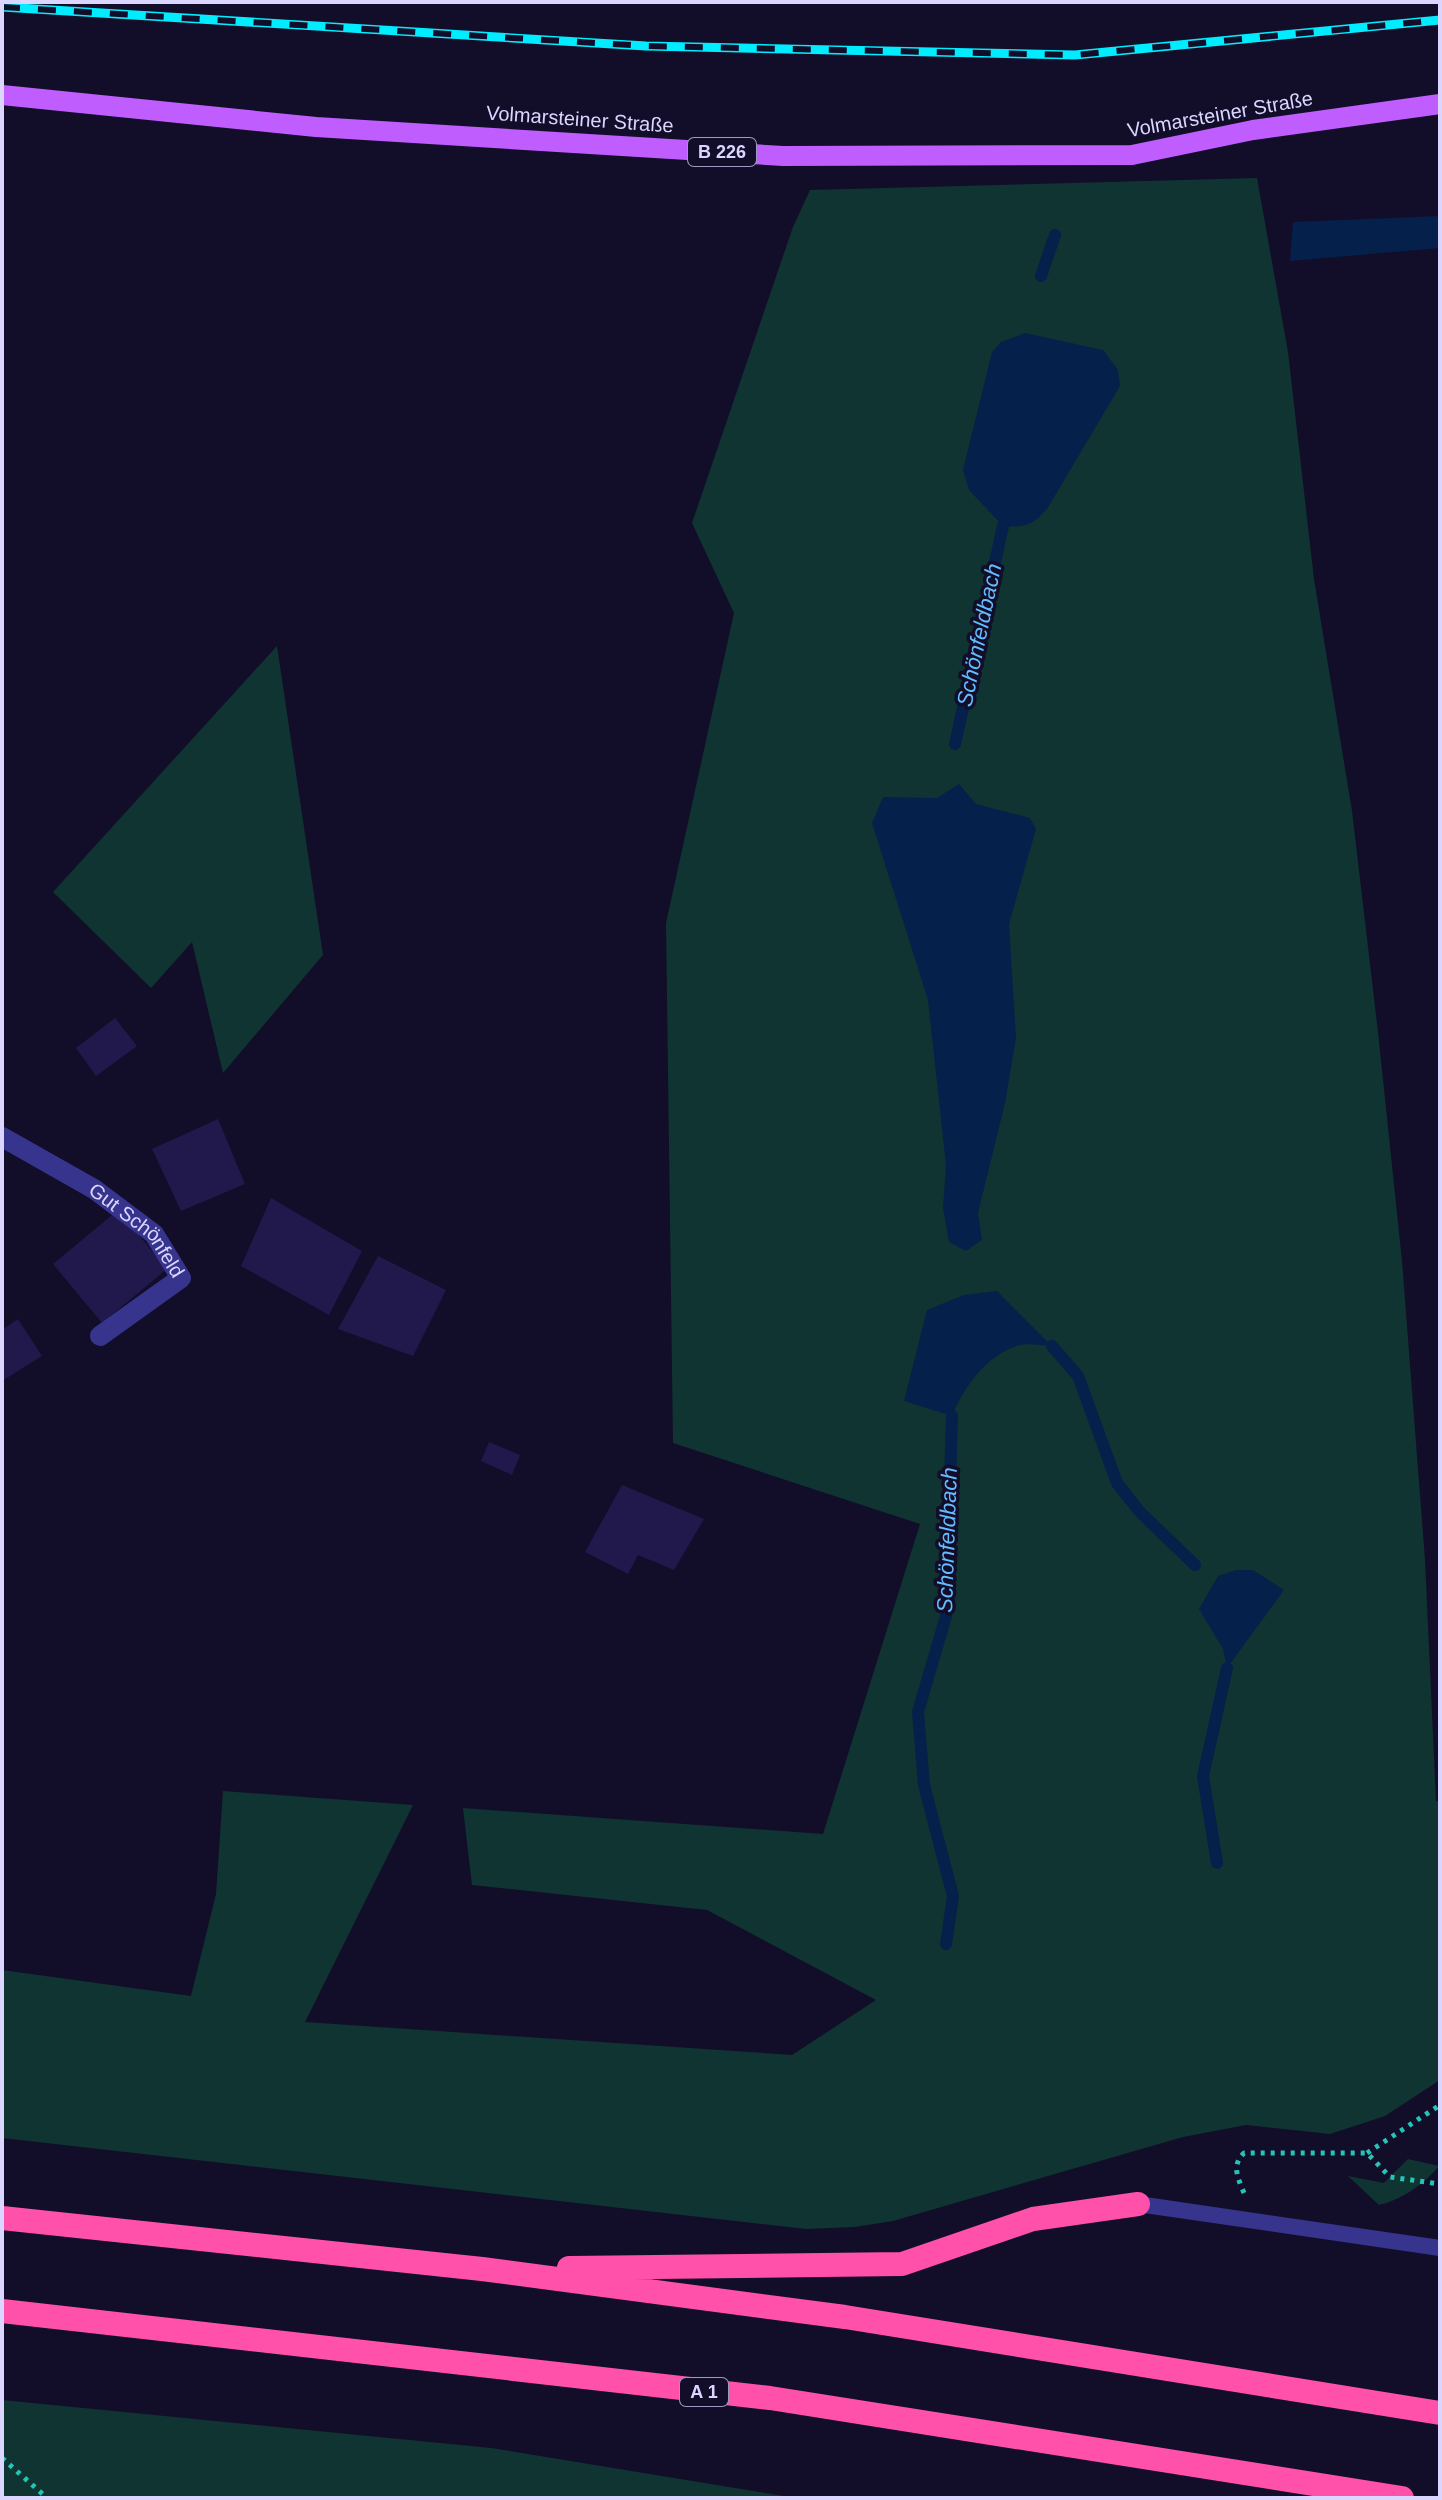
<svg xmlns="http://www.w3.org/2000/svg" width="1442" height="2500" font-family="Helvetica,sans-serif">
<rect width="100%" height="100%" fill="#120e29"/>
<path fill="#103432" d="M1257 178 1288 352 1314 579 1352 811 1378 1032 1402 1261 1425 1560 1436 1801 1440 1802V2080L1385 2116 1330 2134 1246 2125 1183 2137 893 2221 855 2227 807 2229 2 2138V1970L191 1996 216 1894 223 1791 413 1805 305 2022 792 2055 876 2000 707 1910 472 1885 463 1808 823 1834 920 1524 673 1443 666 923 734 613 692 523 793 227 810 190Z
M277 646 323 955 223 1073 192 942 151 988 53 892Z
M1408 2159 1439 2166C1423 2185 1403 2199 1379 2205L1348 2176 1384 2183Z
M2 2400 491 2448 796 2498H2Z"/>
<path fill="#05204b" d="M1440 216V248L1290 261 1293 222Z
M1025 333 1103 350 1118 370 1120 386 1047 509C1033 525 1025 528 1003 526L969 490 963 470 992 352 1001 342Z
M959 784 976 804 1030 818 1036 829 1009 924 1016 1038 1005 1103 978 1213 982 1240 966 1251 949 1242 943 1208 946 1165 928 1000 872 823 883 797 937 798Z
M997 1291 1052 1346C1043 1346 1029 1343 1020 1345 987 1354 964 1387 952 1416L904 1401 927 1310 964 1295Z
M1236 1570H1253L1284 1590 1227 1668 1223 1649 1199 1609 1218 1576Z"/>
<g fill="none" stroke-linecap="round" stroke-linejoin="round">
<path stroke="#05204b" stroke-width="12" d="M1041 276 1055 235
M955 744 1003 526
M1052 1346 1078 1376 1117 1483 1140 1512 1195 1565
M1217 1863 1203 1776 1227 1668
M946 1944 953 1896 924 1785 918 1712 946 1616 952 1416"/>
</g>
<path fill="#21184c" d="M115 1018 137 1046 96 1076 76 1048Z
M218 1119 245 1184 181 1211 152 1149Z
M271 1198 362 1251 329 1315 241 1266Z
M118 1210 167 1269 102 1323 53 1264Z
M378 1256 446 1290 413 1356 338 1329Z
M18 1319 42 1356 2 1381V1330Z
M489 1442 520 1455 512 1475 481 1461Z
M622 1485 704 1519 674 1570 638 1555 628 1574 585 1552Z"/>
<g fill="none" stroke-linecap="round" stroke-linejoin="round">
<path stroke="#24c5b7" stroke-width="5" stroke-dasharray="4 6" stroke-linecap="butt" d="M1367 2153 1440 2105
M1244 2193C1238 2178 1231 2166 1244 2153H1367L1390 2177 1440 2184
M2 2458 47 2498"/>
<path stroke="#36348d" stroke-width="16" d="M1138 2204 1440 2248"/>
<path stroke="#36348d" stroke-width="20" id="s1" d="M2 1137 94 1189 154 1234 181 1278 100 1336"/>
<path stroke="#bf5dff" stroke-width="20" d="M2 95 316 127 783 156 1132 155 1253 130 1440 104"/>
<path stroke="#ff51a9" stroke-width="24" d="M2 2218 482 2269 845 2317 1440 2413
M569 2268 902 2264 1033 2219 1138 2204
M2 2311 770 2398 1402 2498"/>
<g stroke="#02ecff" stroke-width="9">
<path id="rail" d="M2 7 646 46 1075 55 1440 20"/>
</g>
<use href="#rail" stroke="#120e29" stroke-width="6" stroke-dasharray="18" stroke-linecap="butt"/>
</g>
<g text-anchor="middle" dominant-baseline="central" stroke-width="7" stroke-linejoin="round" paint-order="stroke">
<g fill="#120e29" stroke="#9e9abf" stroke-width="2">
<rect x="688" y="138" width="68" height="28" rx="6"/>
<rect x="680" y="2378" width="48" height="28" rx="6"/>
</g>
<g font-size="18" font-weight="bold" fill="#dad6ff">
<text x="722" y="152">B 226</text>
<text x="704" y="2392">A 1</text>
</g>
<g font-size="20" fill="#dad6ff" stroke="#120e29">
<text transform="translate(1220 114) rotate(-10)">Volmarsteiner Straße</text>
<text transform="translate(580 119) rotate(4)">Volmarsteiner Straße</text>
<text stroke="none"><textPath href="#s1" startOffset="166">Gut Schönfeld</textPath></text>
</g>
<g font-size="22" font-style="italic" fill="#64bbff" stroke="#120e29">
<text transform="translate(979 635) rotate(-78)">Schönfeldbach</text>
<text transform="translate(947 1540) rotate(-88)">Schönfeldbach</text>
</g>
</g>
<rect width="1442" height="2500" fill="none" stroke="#dad6ff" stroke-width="8"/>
</svg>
